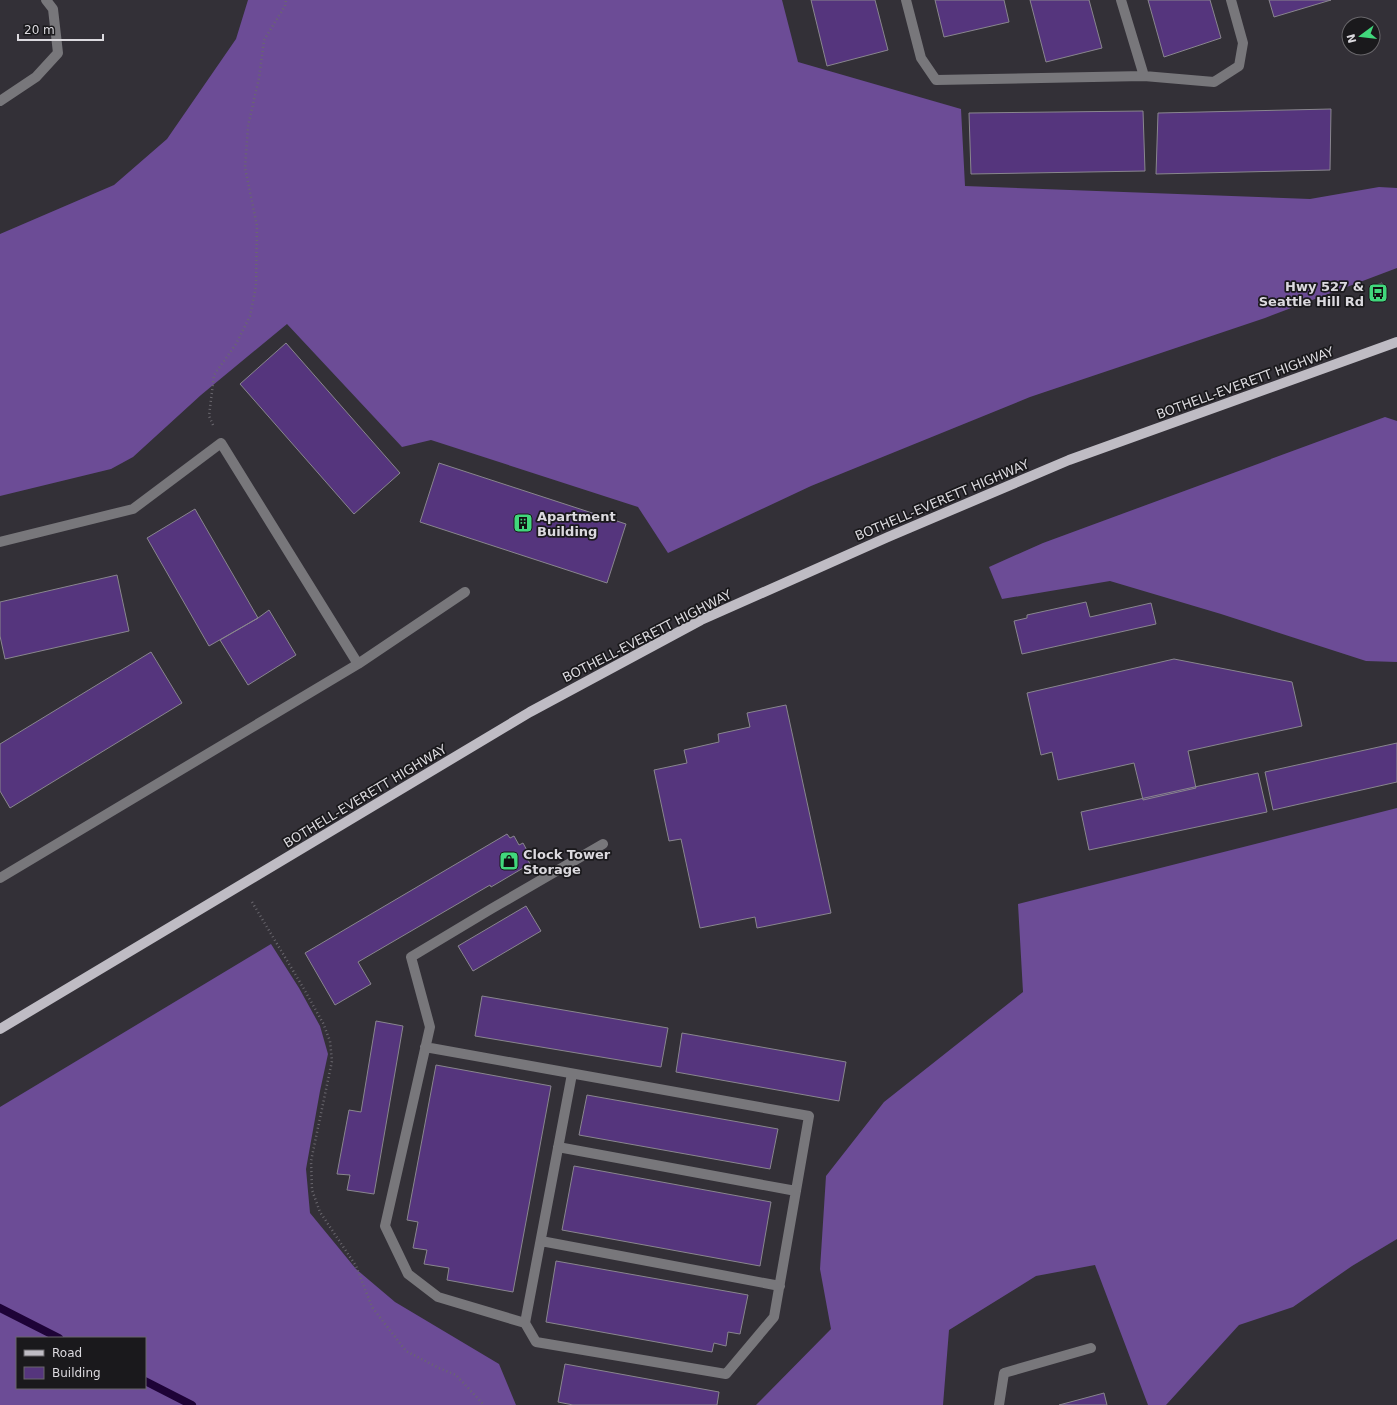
<svg xmlns="http://www.w3.org/2000/svg" width="1397" height="1405" font-family="'DejaVu Sans',sans-serif">
<rect width="100%" height="100%" fill="#333037"/>
<path fill="#6c4c96" fill-rule="evenodd" d="M248 0H782L798 62 961 109 965 186 1310 199 1379 187 1397 188V268L1265 318 1030 397 811 486 668 553 638 507 431 440 402 447 287 324 201 395 133 457 111 469 0 496V234L114 185 167 139 236 39Z
M1385 417 1397 421V662L1366 661 1221 614 1110 581 1002 599 989 567 1043 543Z
M1397 808V1239L1352 1266 1293 1307 1239 1325 1166 1405H1148L1095 1265 1036 1276 949 1330 943 1405H756L831 1329 820 1269 826 1176 884 1102 1023 992 1018 904Z
M271 944 299 988 320 1026 328 1054 320 1091 306 1169 310 1213 356 1269 395 1302 499 1364 516 1405H0V1107ZM17 1338H145V1388H17Z"/>
<g fill="none" stroke-linecap="round" stroke-linejoin="round">
<path stroke="#1e0337" stroke-width="8" d="M0 1308 59 1338
M145 1381 192 1405"/>
</g>
<path fill="#55357d" stroke="#89868e" d="M811 0H875L888 50 827 66Z
M935 0H1004L1009 22 944 37Z
M1030 0H1089L1102 48 1046 62Z
M1148 0H1210L1221 38 1164 57Z
M1269 0H1331L1274 17Z
M1331 109 1330 170 1156 174 1158 113Z
M1143 111 1145 171 971 174 969 113Z
M1382 283 1384 287 1374 291 1372 286Z
M286 343 400 473 354 514 240 384Z
M439 463 626 524 607 583 420 522Z
M195 509 258 618 209 646 147 538Z
M117 575 129 631 5 659 0 636V602Z
M1086 602 1090 617 1151 603 1156 624 1022 654 1014 621 1027 618V615Z
M269 610 296 655 248 685 220 640 258 618Z
M151 652 182 703 10 808 0 791V744Z
M1174 659 1292 682 1302 726 1188 751 1196 788 1143 800 1134 763 1058 780 1052 752 1041 755 1027 693Z
M786 705 831 913 757 928 755 917 700 928 681 839 669 841 654 770 687 763 684 750 719 742 718 734 750 727 747 713Z
M1397 743V782L1273 810 1265 772Z
M1258 773 1267 812 1089 850 1081 812Z
M507 834 510 838 514 836 519 845 523 843 529 854 526 856 530 864 491 887 490 885 358 962 371 984 335 1005 305 953Z
M526 906 541 931 473 971 458 946Z
M482 996 668 1028 661 1067 475 1036Z
M376 1021 403 1026 374 1194 347 1190 350 1175 337 1174 349 1110 361 1112Z
M682 1033 846 1062 839 1101 676 1072Z
M436 1065 551 1086 513 1292 447 1280 449 1268 424 1264 427 1250 413 1248 418 1222 407 1220Z
M587 1095 778 1129 770 1169 579 1135Z
M574 1166 771 1202 760 1266 562 1230Z
M556 1261 748 1295 740 1334 728 1332 726 1346 714 1343 712 1352 546 1322Z
M565 1364 719 1392 717 1405H573L558 1402Z
M1104 1393 1107 1405H1059Z"/>
<g fill="none" stroke-linecap="round" stroke-linejoin="round">
<path stroke="#6a676e" stroke-width="2.5" stroke-dasharray="1 3" stroke-linecap="butt" d="M213 425 209 416 214 375 236 344 250 316 256 286 257 226 245 168 248 126 259 78 264 40 285 6 286 0
M252 902 304 989 323 1023 330 1041 332 1061 311 1161 312 1190 320 1212 356 1266 372 1307 406 1351 439 1368 456 1375 484 1405"/>
<path stroke="#78777b" stroke-width="10" d="M906 0 921 58 936 80 1144 76 1214 82 1239 66 1243 43 1231 0
M1121 0 1144 76
M0 101 36 77 58 53 53 9 46 0
M0 542 133 509 221 443 358 664
M0 878 358 664 465 592
M425 1047 809 1116 774 1317 726 1374 536 1342 525 1323 438 1297 408 1274 385 1226 430 1027 411 957 491 909 603 844
M558 1147 796 1191
M541 1241 780 1286
M525 1323 572 1074
M999 1405 1004 1373 1091 1348"/>
<path stroke="#bfbcc4" stroke-width="10" d="M0 1029 530 712 701 620 888 537 1069 460 1397 342"/>
</g>
<defs>
<g id="bus-square" transform="scale(1)"><rect x="-9" y="-9" width="18" height="18" rx="4" fill="#41d77c" stroke="#1a191c"/><path d="M-5-6H5V4H4V6H2V4H-2V6H-4V4H-5ZM-3.5-4V0h7V-4ZM-3.5 1.2v1.5H-2V1.2ZM2 1.2v1.5H3.5V1.2Z" fill="#111"/></g>
<g id="building-square" transform="scale(1)"><rect x="-9" y="-9" width="18" height="18" rx="4" fill="#41d77c" stroke="#1a191c"/><path d="M-4-6H4V6H1V3H-1V6H-4ZM-2.5-4.3h1.7v1.8h-1.7ZM.8-4.3h1.7v1.8H.8ZM-2.5-1h1.7V.8h-1.7ZM.8-1h1.7V.8H.8Z" fill="#111"/></g>
<g id="shop-square" transform="scale(1)"><rect x="-9" y="-9" width="18" height="18" rx="4" fill="#41d77c" stroke="#1a191c"/><path d="M-5-2.5h2.3a2.7 3.5 0 0 1 5.4 0H5L5.5 6h-11ZM-1.5-2.5h3a1.5 2.3 0 0 0-3 0Z" fill="#111"/></g>
</defs>
<g fill-rule="evenodd">
<use href="#bus-square" x="1378" y="293"/>
<use href="#building-square" x="523" y="523"/>
<use href="#shop-square" x="509" y="861"/>
</g>
<g text-anchor="middle" dominant-baseline="central" stroke-width="3.5" stroke-linejoin="round" paint-order="stroke">
<g font-size="13" font-weight="bold" fill="#dcdadf" stroke="#1a191c" text-anchor="start">
<text x="1364" y="286" text-anchor="end">Hwy 527 &amp;<tspan x="1364" dy="15">Seattle Hill Rd</tspan></text>
<text x="537" y="516">Apartment<tspan x="537" dy="15">Building</tspan></text>
<text x="523" y="854">Clock Tower<tspan x="523" dy="15">Storage</tspan></text>
</g>
<g font-size="13" fill="#dcdadf" stroke="#1a191c">
<text transform="translate(1245 383) rotate(-20)">BOTHELL-EVERETT HIGHWAY</text>
<text transform="translate(942 500) rotate(-23)">BOTHELL-EVERETT HIGHWAY</text>
<text transform="translate(647 636) rotate(-27)">BOTHELL-EVERETT HIGHWAY</text>
<text transform="translate(365 796) rotate(-31)">BOTHELL-EVERETT HIGHWAY</text>
</g>
</g>
<rect x="16" y="1337" width="130" height="52" fill="#1a191c" stroke="#68666a"/>
<rect x="24" y="1350" width="20" height="6" fill="#bfbcc4" stroke="#68666a"/>
<text x="52" y="1357" font-size="12" fill="#dcdadf">Road</text>
<rect x="24" y="1367" width="20" height="12" fill="#55357d" stroke="#68666a"/>
<text x="52" y="1377" font-size="12" fill="#dcdadf">Building</text>
<g transform="translate(1361 36) rotate(255)"><circle r="19" fill="#1a191c" stroke="#68666a"/>
<path d="M0-3L7 15L0 10L-7 15Z" fill="#41d77c"/>
<text y="-6" font-size="11" font-weight="bold" text-anchor="middle" fill="#dcdadf">N</text>
</g>
<path d="M18 34v6h85v-6" fill="none" stroke="#dcdadf" stroke-width="2"/>
<text x="24" y="34" font-size="12" fill="#dcdadf" stroke="#1a191c" stroke-width="3" paint-order="stroke">20 m</text>
</svg>
